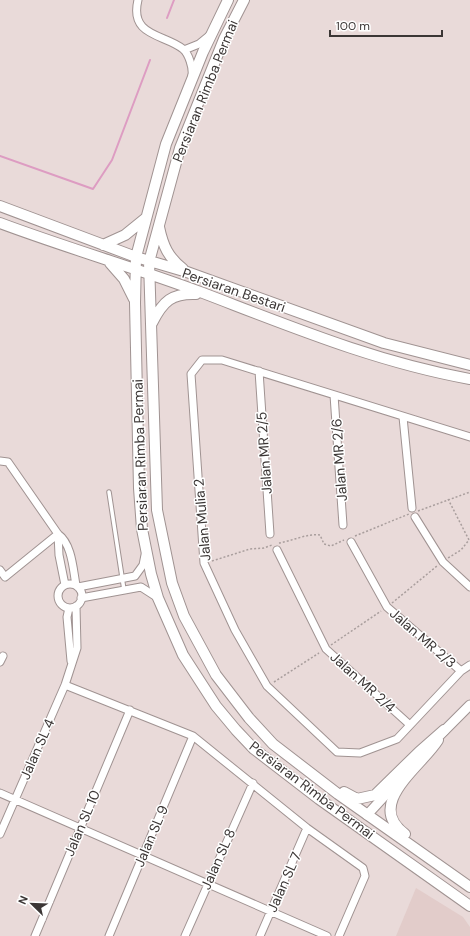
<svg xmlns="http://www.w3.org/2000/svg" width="470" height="936" font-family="'DM Sans',sans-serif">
<rect width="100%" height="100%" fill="#e9dad9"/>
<path fill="#e2ccca" d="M416 888 463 917 470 927V936H396Z"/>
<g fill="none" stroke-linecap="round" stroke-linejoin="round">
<path stroke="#dd9cc2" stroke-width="2" d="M167 18 174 0
M0 156 93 189 112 160 150 60"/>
<g stroke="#a09392" stroke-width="5.5">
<path id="service" d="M109 492 124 590"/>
</g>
<g stroke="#a09392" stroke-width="9">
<path id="minor" d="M138 0C129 37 165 34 183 49 189 54 193 68 192 75
M184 50 199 44 210 35
M259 371 270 534
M334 395 343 525
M403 417 412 508
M470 437 222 360H202L191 374 204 563 235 630 267 686 337 752 360 753 397 739 461 671 470 665
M0 461 8 462 58 534C72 544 73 569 76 585
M415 517 443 562 470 587
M58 534 59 555 65 585
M351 542 387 607 461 671
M277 550 326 649 410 725
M0 570 5 577 58 534
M58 596a12 12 0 1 1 24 0a12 12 0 1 1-24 0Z
M78 587 135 576 143 565 145 555
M81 598 141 587 158 598
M69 608 67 617 71 661
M0 662 3 656
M65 685 193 736 307 828 363 868 365 876 339 936
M0 793 327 936
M0 834 65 685 77 648 76 606
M35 936 130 710
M109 936 193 736
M185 936 253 783
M260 936 307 828"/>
</g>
<g stroke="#a09392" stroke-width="11">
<path id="tertiary" d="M440 735 470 705
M367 815 403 776"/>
</g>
<g stroke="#a09392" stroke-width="12">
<path id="secondary" d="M228 0 203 52 166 144 136 257 135 303 139 488 142 529 151 574 158 598 183 655 216 706 236 730 254 749 319 799 470 906
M244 0 224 39 180 148 149 262 157 510 172 583 184 616 216 675 249 718 273 744 338 794 470 887
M0 206 136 257 187 272 384 343 470 365
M0 223C67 248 136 268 203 293 292 327 376 362 470 379
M159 227C163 246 168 257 183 269
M103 245 125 235 146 218
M110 263 124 279 134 299
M152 323C163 301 172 293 196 294
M344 792 357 799 375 795 419 752 444 730
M405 834C364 804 421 767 438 740"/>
</g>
<path stroke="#a99e9d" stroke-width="1.5" stroke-dasharray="2 2" stroke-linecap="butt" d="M448 499 469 540 461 550 448 558
M418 511 470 492
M355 536 409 514
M279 543C292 541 308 533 320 535L324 544 331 546 344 540
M212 561 250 549 264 548 272 545
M392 603 437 566
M331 645 381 611
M274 682 319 653"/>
<use href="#service" stroke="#fff" stroke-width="3.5"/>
<use href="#minor" stroke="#fff" stroke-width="7"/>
<use href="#tertiary" stroke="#fff" stroke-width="9"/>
<use href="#secondary" stroke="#fff" stroke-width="10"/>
</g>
<g text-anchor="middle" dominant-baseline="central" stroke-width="3" stroke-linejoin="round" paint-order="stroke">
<g font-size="14" fill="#3b3635" stroke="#fff">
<text transform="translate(205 91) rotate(-68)">Persiaran Rimba Permai</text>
<text transform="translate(234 290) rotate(19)">Persiaran Bestari</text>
<text transform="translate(264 453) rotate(-94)">Jalan MR 2/5</text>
<text transform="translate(140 455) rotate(-92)">Persiaran Rimba Permai</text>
<text transform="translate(339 460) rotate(-94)">Jalan MR 2/6</text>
<text transform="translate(202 520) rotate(-95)">Jalan Mulia 2</text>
<text transform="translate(423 638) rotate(41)">Jalan MR 2/3</text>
<text transform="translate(363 682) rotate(42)">Jalan MR 2/4</text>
<text transform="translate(37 749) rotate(-66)">Jalan SL 4</text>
<text transform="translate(312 790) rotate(37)">Persiaran Rimba Permai</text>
<text transform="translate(82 823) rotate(-67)">Jalan SL 10</text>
<text transform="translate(151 836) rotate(-67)">Jalan SL 9</text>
<text transform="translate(218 859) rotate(-66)">Jalan SL 8</text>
<text transform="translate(284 882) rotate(-66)">Jalan SL 7</text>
</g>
</g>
<g transform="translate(32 904) rotate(293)" stroke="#ffffff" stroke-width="3" paint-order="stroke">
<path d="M0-3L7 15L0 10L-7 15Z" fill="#3b3635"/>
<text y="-6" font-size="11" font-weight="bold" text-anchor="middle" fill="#3b3635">N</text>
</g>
<path d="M330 30v6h112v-6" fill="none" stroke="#3b3635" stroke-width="2"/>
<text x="336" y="30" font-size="12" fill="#3b3635" stroke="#ffffff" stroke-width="3" paint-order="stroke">100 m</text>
</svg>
